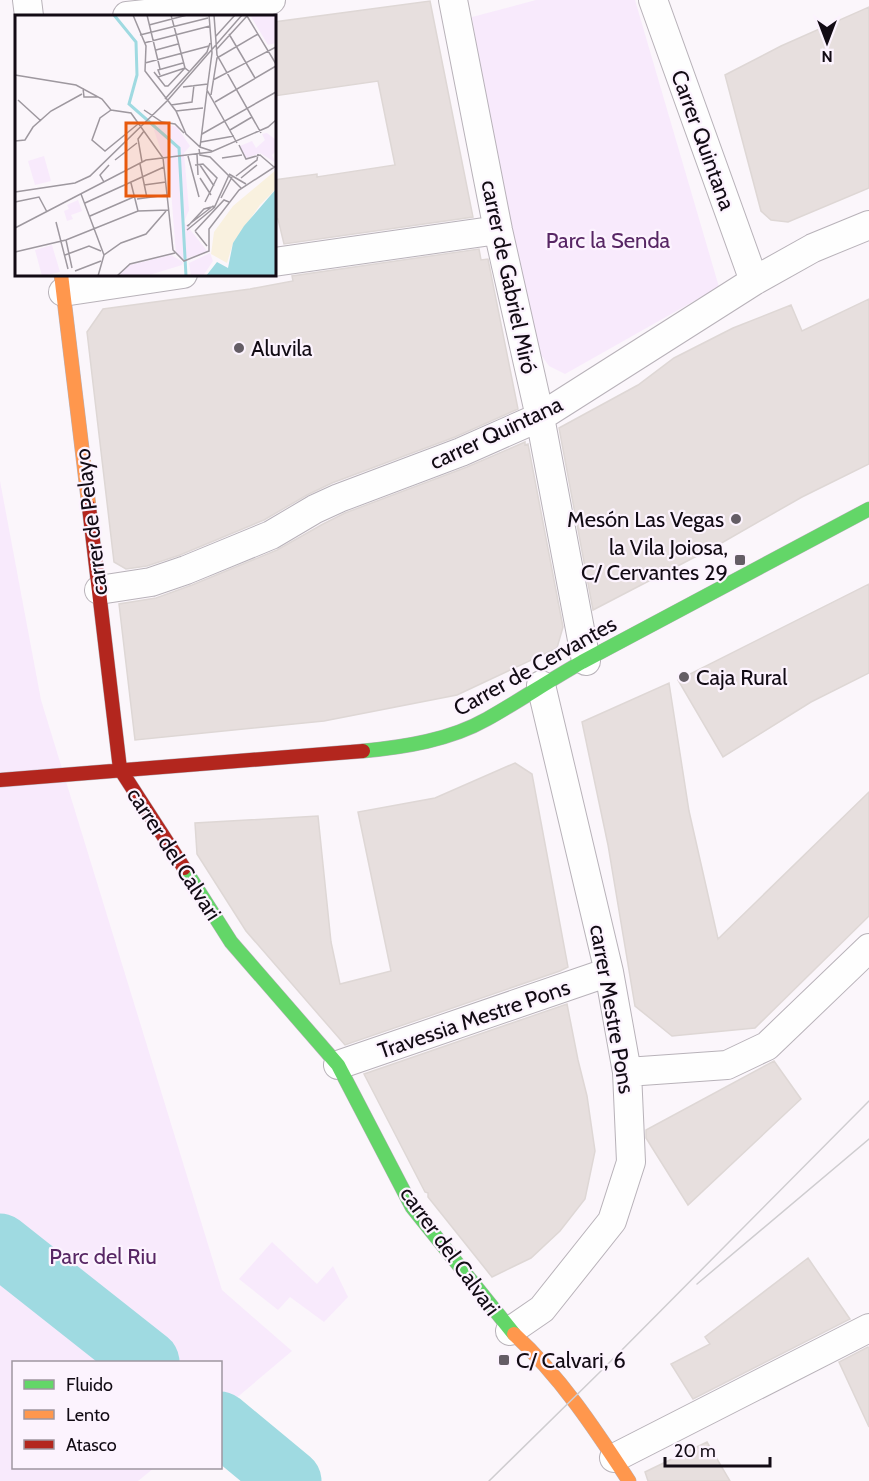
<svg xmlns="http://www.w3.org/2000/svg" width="869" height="1481" font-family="Cabin,sans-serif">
<rect width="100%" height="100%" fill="#fbf6fb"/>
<path fill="#f8eafc" d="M536 0H635L719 287 565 374 549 366 539 352 485 103 472 17Z
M0 481 41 700 222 1290 292 1351 221 1411 220 1362H14V1468H154L138 1481H0Z
M272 1242 317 1284 333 1266 348 1297 324 1322 290 1297 278 1310 239 1279Z"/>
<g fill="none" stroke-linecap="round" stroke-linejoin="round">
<path stroke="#9fdae1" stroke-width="63" d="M0 1245 148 1362
M220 1423 290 1481"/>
</g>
<path fill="#e7dfde" stroke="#ded7d5" stroke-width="1.5" d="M430 1 473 217 284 244 278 219H274V180L317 174V177L395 165 378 81 274 96V22Z
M869 7V188L788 222 771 220 761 211 725 75 781 46Z
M479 249 481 260 488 259 518 409 455 437 332 483 307 495 264 520 180 555 147 566 126 569 114 562 87 332 103 309 250 289 293 281 292 276Z
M869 299V464L802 497 718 545 593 610 559 428 638 385 674 358 733 328 791 305 802 331Z
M525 442V445L528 444 563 627 557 648 457 695 324 721 135 740 119 604 156 598 192 585 277 550 323 524 345 513 467 467Z
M869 584V673L811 702 723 757 678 680Z
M669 683 689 811 718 939 869 792V916L755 1028 672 1036 635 1006 608 845 582 722Z
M515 763 532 774 568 967 560 971 345 1045 246 931 197 854 195 823 318 816 331 942 340 984 391 971 358 812 435 798Z
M567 1004 578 1060 587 1096 595 1151 585 1199 560 1231 531 1258 492 1277 428 1197V1193L425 1192 364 1074Z
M774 1061 801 1099 688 1205 646 1138V1130Z
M808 1258 850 1319 693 1399 671 1364 710 1344 705 1337Z
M868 1347 869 1348V1427L839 1362Z
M707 1442 730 1481H648L645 1472Z"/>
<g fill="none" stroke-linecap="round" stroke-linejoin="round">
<g stroke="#b8b2b9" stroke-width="30">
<path id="street" d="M27 0 29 16
M453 0 498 230 540 417 586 661
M653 0 754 281
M127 16 271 0
M274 262 498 230
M63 292 183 274
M99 590 151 582 186 570 271 535 315 509 339 498 461 452 540 417 754 281 813 248 869 225
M338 1065 609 972
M627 1072 727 1065 767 1046 869 948
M510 1331 542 1309 612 1221 631 1162 627 1072 609 972 541 685
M614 1458 869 1328"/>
</g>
<g stroke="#b8b2b9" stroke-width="15">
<path id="fast" d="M363 751C405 747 450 740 487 719 519 701 550 680 582 662L869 509
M184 868 231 942 338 1065 412 1207 514 1334"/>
</g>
<g stroke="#b8b2b9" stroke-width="15">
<path id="slow" d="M61 274 89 507
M514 1334C560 1376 595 1429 629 1481"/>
</g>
<g stroke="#b8b2b9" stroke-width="15">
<path id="jam" d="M89 507 120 769 184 868
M0 780 363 751"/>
</g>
<use href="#street" stroke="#fefefe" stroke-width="28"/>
<use href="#fast" stroke="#63d668" stroke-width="14"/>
<use href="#slow" stroke="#ff974d" stroke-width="14"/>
<use href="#jam" stroke="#b3261e" stroke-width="14"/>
<path stroke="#cfcdd0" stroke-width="1.5" d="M697 1284 869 1139
M489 1481 602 1370 869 1101"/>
</g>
<g fill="#645d65" stroke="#fcf3fe" stroke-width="2">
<circle cx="239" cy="348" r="6"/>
<circle cx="736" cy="519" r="6"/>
<rect x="734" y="554" width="12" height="12" rx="3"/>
<circle cx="684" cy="677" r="6"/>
<rect x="498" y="1354" width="12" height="12" rx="3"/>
</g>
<g text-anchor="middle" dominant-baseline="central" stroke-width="4.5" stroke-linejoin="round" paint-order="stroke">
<g font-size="22" fill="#120b14" stroke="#fcf3fe">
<text transform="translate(703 140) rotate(70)">Carrer Quintana</text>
<text transform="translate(509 277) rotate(78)">carrer de Gabriel Miró</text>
<text transform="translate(496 433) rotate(-25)">carrer Quintana</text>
<text transform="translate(91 522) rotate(-97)">carrer de Pelayo</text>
<text transform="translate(535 666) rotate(-29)">Carrer de Cervantes</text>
<text transform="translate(174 854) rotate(57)">carrer del Calvari</text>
<text transform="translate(612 1009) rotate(80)">carrer Mestre Pons</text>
<text transform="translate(474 1019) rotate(-19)">Travessia Mestre Pons</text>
<text transform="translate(450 1251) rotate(54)">carrer del Calvari</text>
</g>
<g font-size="22" fill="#572664" stroke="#fcf3fe">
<text x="608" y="240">Parc la Senda</text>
<text x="103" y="1256">Parc del Riu</text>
</g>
<g font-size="22" fill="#120b14" stroke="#fcf3fe" text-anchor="start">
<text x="251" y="348">Aluvila</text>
<text x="724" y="519" text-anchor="end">Mesón Las Vegas</text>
<text x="728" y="547" text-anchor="end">la Vila Joiosa,<tspan x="728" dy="25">C/ Cervantes 29</tspan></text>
<text x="696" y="677">Caja Rural</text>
<text x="516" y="1360">C/ Calvari, 6</text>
</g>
</g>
<g transform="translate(15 15)">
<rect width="261" height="261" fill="#fbf6fb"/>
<path d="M235 0H261V28L253 30ZM147 108 162 112 175 131 169 138 174 195 169 207 193 237 169 244 161 239 155 163 139 115ZM252 118 261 125V136L257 140 261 148 245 138 231 143 225 131 237 126 241 133 250 125 247 119ZM29 141 36 166 20 170 13 146ZM63 185 67 196 56 200 58 204 52 206 49 196 54 194 52 190ZM37 230 45 257 27 261 20 235ZM195 238 198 246 188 261H176L174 248ZM156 240 168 247 167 250 131 261H103L115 250Z" fill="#f8eafc"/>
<path d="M261 155V174L245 190 218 228 212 248 196 239 199 217 218 191Z" fill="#f9f1df"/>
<path d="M261 174V261H191L202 247 213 253 218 228 229 211Z" fill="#9fdae1"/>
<path fill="none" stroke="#9fdae1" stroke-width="3" d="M99 0 121 27 122 60 114 89 164 133 171 261"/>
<path fill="none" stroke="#9e989f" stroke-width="1.5" d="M118 0 131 31 130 56 161 96 171 119 185 132 197 136M132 0 145 54M156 0 170 53 175 57M194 0 197 38 192 75 222 128M199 0 202 40 246 118M232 1 261 49M134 10 172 0M214 19 240 63M125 20 193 3M201 21 220 0M129 28 195 11M141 35 163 29M201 35 232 1M130 48 194 31M139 57 150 71H153L170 53 143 62M0 60 61 70 87 84 96 95 116 98 148 143 158 235 169 246 194 236V214L224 175 261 151M145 60 143 55 168 48M198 65 261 32M168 72 193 69M68 73 69 82H82M196 80 202 43 243 19M150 84 192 37 195 28M3 85 26 106M200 87 261 51M156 90 177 87 179 70M96 95 85 103 77 125 90 136 123 109M129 95 147 107 160 109 169 118M161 96 188 93M215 115 237 102M187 119 261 77M0 126 10 125 18 112 36 96 67 79M186 127 219 121M224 130 231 144 245 140 259 152M185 132 192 76M184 134 185 140 195 142 226 173M182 139 183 160M173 141 184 182M207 143 227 140M100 145 122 128M127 147 123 124 129 116M125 149 132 183M180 150 188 149 202 163 190 187M185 150 199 171M214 159 231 169M221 161 242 145 243 139M185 163 196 180M226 163 242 150M89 167 85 160 94 150M116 168 123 196M129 170 151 167M0 177 60 168 75 161 152 86 227 0M66 179 89 240M206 183 217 162M122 184 152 180M0 187 24 182 32 197M70 188 149 152M75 201 121 181M41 207 53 254M172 211 198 191M173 211 189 194 200 191 214 160M0 213 131 145 196 137 253 112 261 105M172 215 200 192M180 216 209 185 214 187M180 216 192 231M51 225 57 253M0 237 51 225 123 196 154 195M50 240 74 231 86 236M60 256 86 246M83 261 89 240 106 228 131 219 151 196M102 261 115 249 160 238"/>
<path fill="#e8590c" fill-opacity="0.15" stroke="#e8590c" stroke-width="3" d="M111 108H154V181H111Z"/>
<rect width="261" height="261" fill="none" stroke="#120b14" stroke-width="3"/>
</g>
<rect x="12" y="1361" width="210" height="108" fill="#fcf3fe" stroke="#9e96a0" stroke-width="1.5"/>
<rect x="24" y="1380" width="30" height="9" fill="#63d668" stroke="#9e96a0" stroke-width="1.5"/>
<text x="66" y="1391" font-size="18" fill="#120b14">Fluido</text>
<rect x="24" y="1410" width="30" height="9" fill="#ff974d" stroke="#9e96a0" stroke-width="1.5"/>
<text x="66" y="1421" font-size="18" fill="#120b14">Lento</text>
<rect x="24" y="1440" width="30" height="9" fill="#b3261e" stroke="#9e96a0" stroke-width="1.5"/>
<text x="66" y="1451" font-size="18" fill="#120b14">Atasco</text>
<g transform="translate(827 42) rotate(180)" stroke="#fcf3fe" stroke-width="4.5" paint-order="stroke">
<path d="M0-4.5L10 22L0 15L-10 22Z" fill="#120b14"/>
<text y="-9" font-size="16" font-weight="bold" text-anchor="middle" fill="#120b14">N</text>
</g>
<path d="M665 1457v9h105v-9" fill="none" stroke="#120b14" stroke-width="3"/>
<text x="674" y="1457" font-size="18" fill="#120b14" stroke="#fcf3fe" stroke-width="4.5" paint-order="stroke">20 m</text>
</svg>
